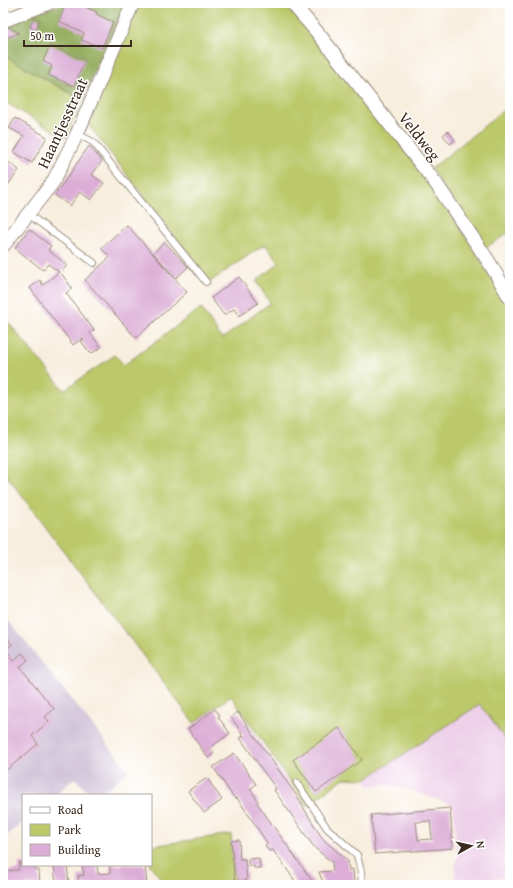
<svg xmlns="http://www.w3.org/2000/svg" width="513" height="888" font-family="'Gentium Book Plus',serif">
<rect width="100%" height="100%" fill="#fff"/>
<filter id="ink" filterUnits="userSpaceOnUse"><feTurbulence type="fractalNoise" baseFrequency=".025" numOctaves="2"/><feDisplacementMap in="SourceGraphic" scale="8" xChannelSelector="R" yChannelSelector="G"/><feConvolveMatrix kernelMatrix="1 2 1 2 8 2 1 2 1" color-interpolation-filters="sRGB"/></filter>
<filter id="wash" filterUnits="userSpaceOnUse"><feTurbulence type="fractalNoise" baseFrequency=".012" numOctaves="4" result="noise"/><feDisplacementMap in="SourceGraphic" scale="16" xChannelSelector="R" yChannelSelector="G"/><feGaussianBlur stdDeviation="0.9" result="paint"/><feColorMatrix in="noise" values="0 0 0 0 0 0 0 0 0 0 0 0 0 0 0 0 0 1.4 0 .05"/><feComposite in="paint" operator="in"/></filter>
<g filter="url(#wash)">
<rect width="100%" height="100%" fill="#f8eede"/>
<path fill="#eed0e8" d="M480 704 510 746V872L502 878 455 880 457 854 453 805 407 789 384 784 368 786 366 779Z"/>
<path fill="#ccbed4" d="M3 614 129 771 99 795H90L75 778 55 795H23V822L3 839Z"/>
<path fill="#bbc96b" stroke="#7b7a44" d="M137 3H287L400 143 463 232 510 308V746L480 704 366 779 344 778 307 806 231 696 194 723 3 471V316L64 390 115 355 124 365 201 308 222 339 270 303 256 281 279 263 265 244 210 282 87 123Z
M3 55 82 100 66 138 3 101Z
M510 105V232L485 248 431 169Z
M231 834 235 885H166L150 865 151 846Z"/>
<path fill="#94ad5f" stroke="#686c3e" d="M67 3H125L82 100 3 55V25L36 12Z"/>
<g id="blocks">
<path fill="#dcaed7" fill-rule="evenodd" d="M76 3 97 12 96 14 113 22 102 48 81 40 84 33 59 21 65 6Z
M34 17 40 20 36 30 30 27Z
M8 27H9L19 33 3 39V29Z
M50 45 85 60 74 86 48 75 52 66 43 61Z
M15 118 47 137 32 163 14 152 24 136 9 128Z
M448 131 455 140 450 144 443 135Z
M89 146 102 161 92 175 104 183 91 200 80 192 70 206 55 195Z
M3 158 19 170 3 192Z
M127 225 187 292 136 338 85 280 110 257 101 248Z
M29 229 51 246 48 250 67 265 61 273 72 288 66 293 94 330 90 333 101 347 94 352 90 353 81 341 84 339 83 338 73 345 30 288 40 280 43 285 59 272 48 264 43 270 15 248Z
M165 242 188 267 176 278 153 253Z
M239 277 258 303 239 316 234 309 224 315 211 298Z
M3 634 12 644 6 650 14 660 22 653 28 660 20 667 54 709 45 717 49 721 32 736 38 744 3 773Z
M215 709 220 716 218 717 230 733 210 748 214 753 208 758 188 729Z
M238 712 301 802H300L321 836 326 842 348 861 349 870 353 869 354 885H324L319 872 333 871 332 862 317 850 311 843 274 790 276 789 240 738 244 736 231 717Z
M339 728 362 760 316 792 293 760Z
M234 753 256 784 250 789 258 801 257 803 315 885H298L273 850 269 851 265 846 267 843 254 823 237 798 235 799 213 767Z
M207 778 222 800 204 813 188 791Z
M450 808 453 848 375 854 371 815ZM430 821 432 839 418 840 416 822Z
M239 840 240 859H245L247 880 235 881 231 841Z
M259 858 260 868H254V866H249L248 859Z
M23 862V865H34L35 870H39L40 885H3V871L19 870V863Z
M54 865H67L69 885H56Z
M82 865H97L98 874 110 873V865H145L147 885H79L78 876 84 875Z"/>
</g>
</g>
<g filter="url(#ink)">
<use href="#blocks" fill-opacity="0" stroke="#9a8c7e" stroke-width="1"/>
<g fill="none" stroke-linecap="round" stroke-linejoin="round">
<g stroke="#9a8c7e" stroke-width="8">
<path id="service" d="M77 134 93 142 206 282
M28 214 94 263
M297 783 327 828 357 855 361 872 362 885"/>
</g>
<g stroke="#9a8c7e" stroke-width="15">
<path id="minor" d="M292 3 317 32 435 182 489 262 510 298
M3 21 49 3
M3 246 53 182 77 134 133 3"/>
</g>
<use href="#service" stroke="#fff" stroke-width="6"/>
<use href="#minor" stroke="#fff" stroke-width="13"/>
</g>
</g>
<g text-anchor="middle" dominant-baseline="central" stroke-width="3" stroke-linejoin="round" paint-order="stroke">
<g font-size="16" fill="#3b2a1e" stroke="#fff">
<text transform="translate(62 123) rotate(-65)">Haantjesstraat</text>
<text transform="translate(420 136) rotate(52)">Veldweg</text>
</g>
</g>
<rect width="513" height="888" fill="none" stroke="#fff" stroke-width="16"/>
<rect x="22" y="794" width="130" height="72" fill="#ffffff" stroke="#b1aaa5"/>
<rect x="30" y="807" width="20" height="6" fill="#ffffff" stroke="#b1aaa5"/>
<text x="58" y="814" font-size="12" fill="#3b2a1e">Road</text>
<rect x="30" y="824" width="20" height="12" fill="#bbc96b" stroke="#b1aaa5"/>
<text x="58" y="834" font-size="12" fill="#3b2a1e">Park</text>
<rect x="30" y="844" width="20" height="12" fill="#dcaed7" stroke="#b1aaa5"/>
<text x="58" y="854" font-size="12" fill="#3b2a1e">Building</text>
<g transform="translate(471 846) rotate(82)" stroke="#ffffff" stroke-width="3" paint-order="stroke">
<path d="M0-3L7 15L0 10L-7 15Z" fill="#3b2a1e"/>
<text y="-6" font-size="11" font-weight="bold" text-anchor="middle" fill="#3b2a1e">N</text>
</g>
<path d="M24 40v6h107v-6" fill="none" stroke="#3b2a1e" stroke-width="2"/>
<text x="30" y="40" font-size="12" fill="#3b2a1e" stroke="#ffffff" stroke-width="3" paint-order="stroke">50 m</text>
</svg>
